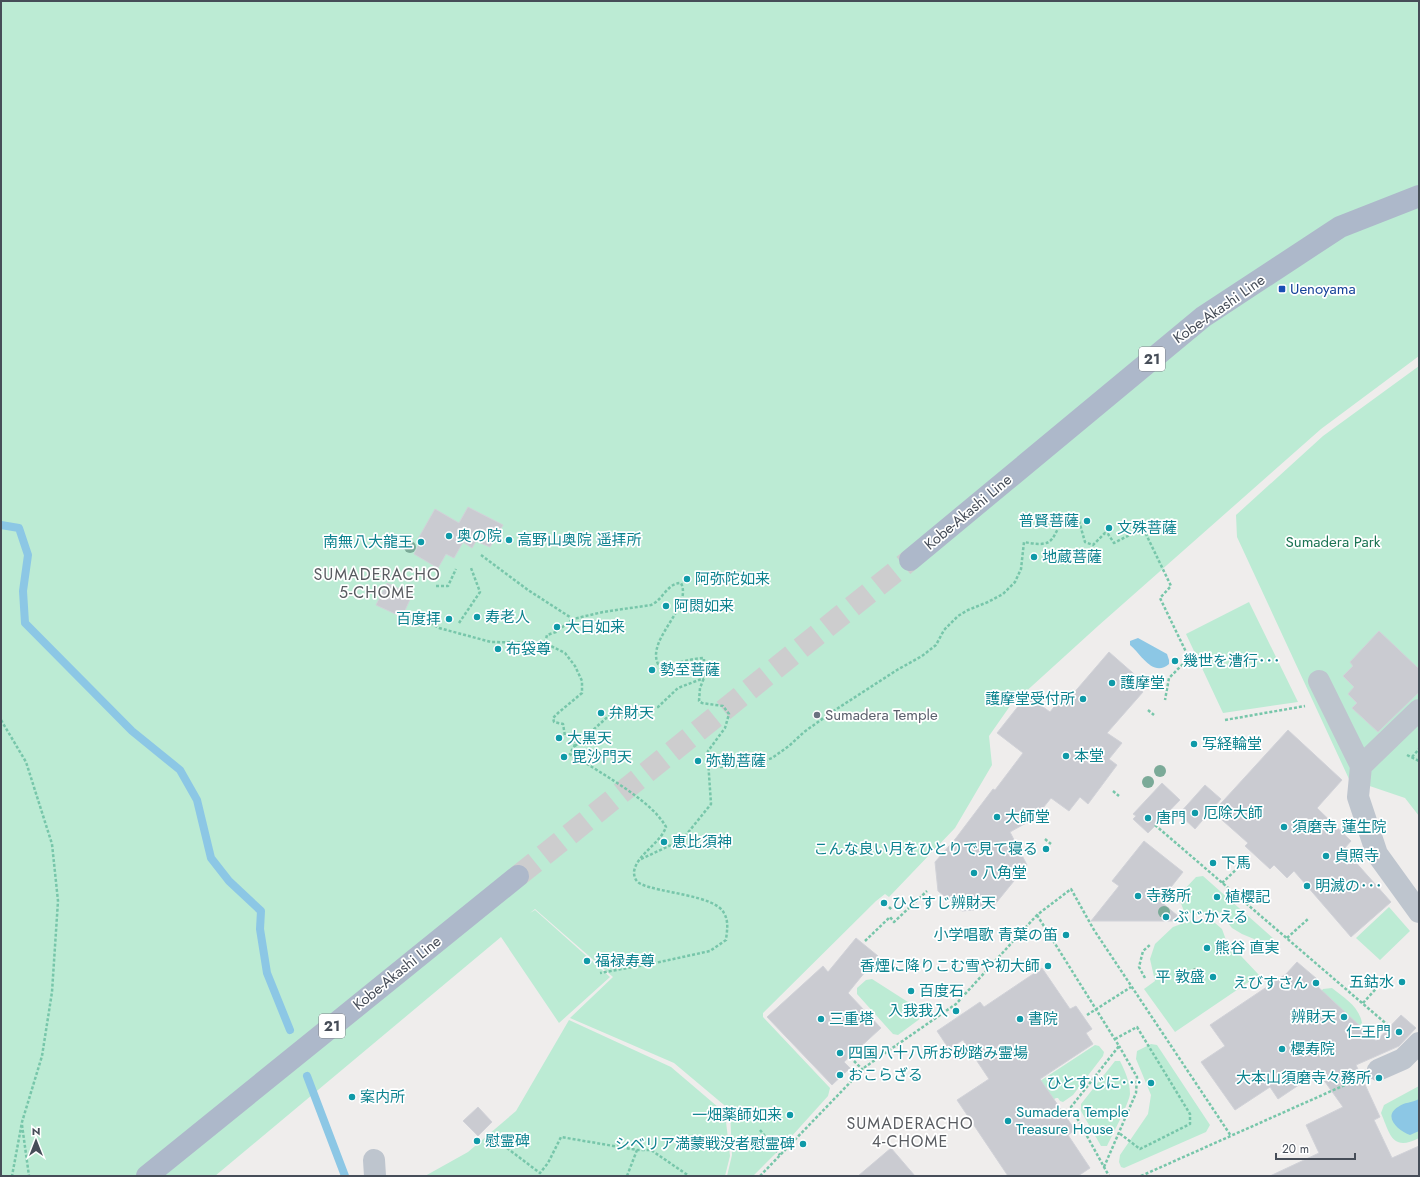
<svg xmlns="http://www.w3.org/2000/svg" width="1420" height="1177" font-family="Jost,'Noto Sans JP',sans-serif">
<rect width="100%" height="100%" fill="#efedec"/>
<path fill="#bcebd4" d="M1 1H1419V356L1321 429 1098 626 1010 706 989 736 992 765 955 828 889 897 885 894 876 901 763 1013V1017L830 1088 828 1096 782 1147 753 1176H727L732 1155 730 1110 674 1063 570 1018 613 977 535 909 530 913 535 910 610 977 559 1023 501 937 215 1176H1Z
M1419 366V816L1405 798 1349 779 1237 537 1236 515 1323 436Z
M1249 602 1298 702 1223 713 1186 634Z
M1203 876 1274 939 1275 943 1274 945 1266 944 1242 934 1232 928 1219 912C1214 910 1208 914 1203 915 1196 915 1190 913 1184 911L1180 901 1183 891 1196 877Z
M1389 907 1410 931 1380 960 1356 938Z
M1192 920H1207L1215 923 1222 929 1226 940 1259 975 1175 1032 1144 989 1155 981 1150 959 1155 944 1173 927Z
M872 979 922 1011 921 1018 898 1035 893 1034 857 994V988L866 980Z
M1332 988C1344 998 1359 1006 1362 1023L1359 1026 1319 994 1323 989Z
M569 1020 671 1067 725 1113 730 1156 725 1176H425L468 1152 516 1111Z
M1151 1044 1157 1045 1210 1125 1206 1132 1124 1168 1121 1167 1119 1162 1120 1155 1148 1114 1151 1095 1136 1059 1137 1051Z
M1095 1045 1099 1046 1104 1052 1103 1056 1073 1095 1063 1102 1060 1101 1058 1098H1056L1045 1105 1034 1085Z
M1115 1061H1120C1125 1071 1130 1082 1130 1094 1129 1103 1112 1136 1107 1146H1101L1081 1111V1104Z
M1419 1086V1138C1392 1152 1390 1134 1381 1113L1384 1105Z"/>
<path fill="#8cc7e5" d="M1138 638 1167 654 1169 660V664C1153 678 1141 654 1130 645V641Z
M1419 1099V1131L1410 1135C1399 1131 1382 1117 1398 1107 1404 1102 1412 1103 1419 1099Z"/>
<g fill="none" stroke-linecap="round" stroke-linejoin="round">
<path stroke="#8cc7e5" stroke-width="8" d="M1 525 19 528 28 555 23 591 25 623 132 731 180 770 197 800 211 858 229 881 261 911 260 929 267 973 290 1030
M307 1076 345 1176"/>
</g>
<path fill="#cacbd1" stroke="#d1d2d8" d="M468 507 503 525 490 547 476 541 472 548 463 542 454 558 446 554 438 568 414 554 420 542V540L418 539 435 509 459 523Z
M387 583 412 595 402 617 376 605Z
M1379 631 1419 669V692L1378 732 1352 708 1357 703 1348 694 1354 687 1343 676 1353 666 1350 662Z
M1109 652 1142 681 1137 687 1143 692 1107 733 1122 743 1109 759 1117 765 1088 804 1080 797 1069 811 1051 798 1035 818 1010 832 1027 865 992 908 962 911 938 891 935 862 956 838 993 789 995 790 1023 753 997 733 1027 695 1050 712 1061 698 1066 702Z
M1288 730 1342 780 1317 808 1351 841 1344 849 1391 902 1351 937 1294 871 1287 878 1274 865 1270 869 1245 846 1248 843 1213 812Z
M1162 783 1180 800 1148 833 1133 819 1136 816 1133 814Z
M1205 785 1221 799 1195 829 1179 814Z
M1144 841 1183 872 1160 901 1184 921H1091L1119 886 1112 881Z
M856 938 878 956 848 993 881 1028 844 1062 850 1068 832 1085 767 1017 823 966 828 972Z
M1297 962 1317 979 1315 980 1318 983 1316 985 1376 1041 1401 1015 1416 1028 1399 1046 1356 1065 1380 1117 1374 1120 1392 1158 1419 1146V1176H1270L1319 1153 1306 1125 1343 1107 1318 1072 1278 1099 1270 1087 1235 1110 1201 1062 1225 1046 1210 1025 1286 974Z
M1042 968 1070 1009 1076 1006 1092 1029 1086 1033 1093 1044 1040 1079 1075 1130 1068 1135 1090 1168 1078 1176H1008L957 1100 989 1079 963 1040 949 1049 937 1031 980 1002 984 1007Z
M478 1107 492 1122 478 1136 463 1121Z
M891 1148 915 1176H858Z"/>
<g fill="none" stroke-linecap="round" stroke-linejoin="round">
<path stroke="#cdcdce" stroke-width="22" stroke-dasharray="22 11" stroke-linecap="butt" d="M518 876 910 560"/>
<path stroke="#77c6aa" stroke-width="2.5" stroke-dasharray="3 2" stroke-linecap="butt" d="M481 555 528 590 573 619 603 612 651 605C663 600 667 583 681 583 693 607 646 639 658 664 674 667 688 658 704 658V678L700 688 699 701 702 703 723 706 729 714 725 728 708 751 707 756 708 760 712 765 717 767 742 766 757 764 772 758 789 746 804 732 832 712 897 670 922 656 936 645 944 630 958 616 968 610 988 602 1003 594 1015 582 1021 569 1024 542C1059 549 1049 536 1067 516H1076L1079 521 1085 542 1093 545 1105 533 1108 534 1114 543 1143 528 1171 586 1160 598 1189 658 1169 678 1165 700
M436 586H448L456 569
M417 616 439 628 491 642 545 643 565 653 575 666 582 681V693L558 713 553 718 554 722 563 724 565 736 573 737C578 744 573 747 570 754 575 759 583 761 589 765 612 780 653 803 666 827 660 844 636 855 634 872 634 877 636 882 641 884 659 893 715 895 724 913 729 922 727 930 726 940L710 951 655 963 600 973
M459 623 480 592 471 568
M545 643 547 635 556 632 573 619
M1148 710 1154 715
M1 720 26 762 52 844 58 901 52 992 42 1056 22 1122 12 1176
M1225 720 1305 706
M575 746 612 713 658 707 678 688 704 678
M1407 755 1419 761
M1412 757 1419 749
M1113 791 1119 796
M1155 825 1390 1027
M1045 839 1051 844
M641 859 682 840 711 804 708 760
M1222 883 1241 865
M889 907 892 910
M1037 915 1119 1046 1071 1107 1109 1176
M1287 938 1308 919
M865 941 890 917 894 922 927 891
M874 967 878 970
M1145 978 1139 967 1143 951 1151 944
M1363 1003 1383 981
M1087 1015 1131 987
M1115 1039 1137 1027 1190 1114V1124L1140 1149 1119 1133
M854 1061 863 1070
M22 1125 29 1176
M760 1130 780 1155
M487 1133 540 1173 548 1163 561 1137 637 1150H651L689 1176
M1104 1167 1136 1093 1137 1077 1119 1046
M627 1176 637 1150
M760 1176 865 1067 956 1004 1037 915 1071 889 1094 930 1231 1136
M1141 1176 1356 1080"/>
<path stroke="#bec5ce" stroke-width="22" d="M1319 681 1361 766 1358 797 1377 854 1419 912
M1361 766 1419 710
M1378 1070 1403 1059 1419 1043
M374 1160 375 1176"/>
<path stroke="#adb8ca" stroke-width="22" d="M910 560 1203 317 1340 227 1419 196
M147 1176 518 876"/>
</g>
<g fill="#7baa98">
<circle cx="410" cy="547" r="6"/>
<circle cx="1160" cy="771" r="6"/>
<circle cx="1148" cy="782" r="6"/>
<circle cx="1164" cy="912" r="6"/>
<circle cx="1196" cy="974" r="6"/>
</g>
<rect fill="#1a4fb4" stroke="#fff" stroke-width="1.5" x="1278" y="285" width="8" height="8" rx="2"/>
<g fill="#0f9aa8" stroke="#fff" stroke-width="1.5">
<circle cx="1087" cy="521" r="4"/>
<circle cx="1109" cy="528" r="4"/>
<circle cx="449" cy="536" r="4"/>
<circle cx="509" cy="540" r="4"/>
<circle cx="421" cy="542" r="4"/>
<circle cx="1034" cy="557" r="4"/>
<circle cx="687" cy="579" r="4"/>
<circle cx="666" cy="606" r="4"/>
<circle cx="477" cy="617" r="4"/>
<circle cx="449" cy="619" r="4"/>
<circle cx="557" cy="627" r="4"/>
<circle cx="498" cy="649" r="4"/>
<circle cx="1175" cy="661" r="4"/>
<circle cx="652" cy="670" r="4"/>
<circle cx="1112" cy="683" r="4"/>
<circle cx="1083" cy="699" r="4"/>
<circle cx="601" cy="713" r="4"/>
<circle cx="559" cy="738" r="4"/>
<circle cx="1194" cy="744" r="4"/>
<circle cx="1066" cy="756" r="4"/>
<circle cx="564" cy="757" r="4"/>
<circle cx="698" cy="761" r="4"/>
<circle cx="1195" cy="813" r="4"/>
<circle cx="997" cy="817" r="4"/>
<circle cx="1148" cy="818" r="4"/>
<circle cx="1284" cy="827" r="4"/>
<circle cx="664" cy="842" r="4"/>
<circle cx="1046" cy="849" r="4"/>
<circle cx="1326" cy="856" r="4"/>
<circle cx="1213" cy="863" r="4"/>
<circle cx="974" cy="873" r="4"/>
<circle cx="1307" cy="886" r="4"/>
<circle cx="1138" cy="896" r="4"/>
<circle cx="1217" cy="897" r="4"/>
<circle cx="884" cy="903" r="4"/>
<circle cx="1166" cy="917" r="4"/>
<circle cx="1066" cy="935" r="4"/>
<circle cx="1207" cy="948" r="4"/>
<circle cx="587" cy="961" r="4"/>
<circle cx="1048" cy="966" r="4"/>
<circle cx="1213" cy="977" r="4"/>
<circle cx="1402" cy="982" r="4"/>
<circle cx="1316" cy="983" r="4"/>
<circle cx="911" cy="991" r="4"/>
<circle cx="956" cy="1011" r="4"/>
<circle cx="1344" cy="1017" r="4"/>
<circle cx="821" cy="1019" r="4"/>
<circle cx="1020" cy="1019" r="4"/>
<circle cx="1399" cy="1032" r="4"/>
<circle cx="1282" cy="1049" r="4"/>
<circle cx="840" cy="1053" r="4"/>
<circle cx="840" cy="1075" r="4"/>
<circle cx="1379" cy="1078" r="4"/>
<circle cx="1151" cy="1083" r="4"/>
<circle cx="352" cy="1097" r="4"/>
<circle cx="790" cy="1115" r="4"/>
<circle cx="1008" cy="1121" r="4"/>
<circle cx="477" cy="1141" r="4"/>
<circle cx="803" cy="1144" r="4"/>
</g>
<circle fill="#6b7280" stroke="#fff" stroke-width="1.5" cx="817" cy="715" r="4"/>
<g text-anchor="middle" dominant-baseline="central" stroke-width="3.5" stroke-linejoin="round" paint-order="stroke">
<g fill="#fff" stroke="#7e828a" stroke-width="1">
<rect x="1139" y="347" width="26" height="24" rx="3"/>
<rect x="319" y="1014" width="26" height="24" rx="3"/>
</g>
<g font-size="14" font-weight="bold" fill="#464d58">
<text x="1152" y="359">21</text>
<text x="332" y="1026">21</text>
</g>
<g font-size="15" fill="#164399" stroke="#fff" text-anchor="start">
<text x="1290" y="289">Uenoyama</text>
</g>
<g font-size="15" fill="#464d58" stroke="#fff">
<text transform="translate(1219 309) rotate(-35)">Kobe-Akashi Line</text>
<text transform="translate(968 512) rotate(-40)">Kobe-Akashi Line</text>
<text transform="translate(397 973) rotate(-39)">Kobe-Akashi Line</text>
</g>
<g font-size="15" fill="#0d838f" stroke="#fff" text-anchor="start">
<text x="1079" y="521" text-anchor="end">普賢菩薩</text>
<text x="1117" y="528">文殊菩薩</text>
<text x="457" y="536">奥の院</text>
<text x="517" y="540">高野山奥院 遥拝所</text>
<text x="413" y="542" text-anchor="end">南無八大龍王</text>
<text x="1042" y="557">地蔵菩薩</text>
<text x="695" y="579">阿弥陀如来</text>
<text x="674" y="606">阿閦如来</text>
<text x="485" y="617">寿老人</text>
<text x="441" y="619" text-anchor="end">百度拝</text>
<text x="565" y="627">大日如来</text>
<text x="506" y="649">布袋尊</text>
<text x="1183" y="661">幾世を漕行･･･</text>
<text x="660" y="670">勢至菩薩</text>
<text x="1120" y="683">護摩堂</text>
<text x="1075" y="699" text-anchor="end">護摩堂受付所</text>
<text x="609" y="713">弁財天</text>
<text x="567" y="738">大黒天</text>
<text x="1202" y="744">写経輪堂</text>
<text x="1074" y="756">本堂</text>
<text x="572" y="757">毘沙門天</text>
<text x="706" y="761">弥勒菩薩</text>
<text x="1203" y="813">厄除大師</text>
<text x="1005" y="817">大師堂</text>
<text x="1156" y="818">唐門</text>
<text x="1292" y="827">須磨寺 蓮生院</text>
<text x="672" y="842">恵比須神</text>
<text x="1038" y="849" text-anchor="end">こんな良い月をひとりで見て寝る</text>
<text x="1334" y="856">貞照寺</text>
<text x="1221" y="863">下馬</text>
<text x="982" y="873">八角堂</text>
<text x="1315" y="886">明滅の･･･</text>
<text x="1146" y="896">寺務所</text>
<text x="1225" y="897">植櫻記</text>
<text x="892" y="903">ひとすじ辨財天</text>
<text x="1174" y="917">ぶじかえる</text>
<text x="1058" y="935" text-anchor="end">小学唱歌 青葉の笛</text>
<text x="1215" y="948">熊谷 直実</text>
<text x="595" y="961">福禄寿尊</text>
<text x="1040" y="966" text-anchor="end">香煙に降りこむ雪や初大師</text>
<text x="1205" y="977" text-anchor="end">平 敦盛</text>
<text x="1394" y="982" text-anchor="end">五鈷水</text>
<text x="1308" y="983" text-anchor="end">えびすさん</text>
<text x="919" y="991">百度石</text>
<text x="948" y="1011" text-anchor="end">入我我入</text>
<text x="1336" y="1017" text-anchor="end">辨財天</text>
<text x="829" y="1019">三重塔</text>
<text x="1028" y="1019">書院</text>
<text x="1391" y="1032" text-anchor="end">仁王門</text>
<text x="1290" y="1049">櫻寿院</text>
<text x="848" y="1053">四国八十八所お砂踏み霊場</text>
<text x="848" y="1075">おこらざる</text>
<text x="1371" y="1078" text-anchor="end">大本山須磨寺々務所</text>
<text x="1143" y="1083" text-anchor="end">ひとすじに･･･</text>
<text x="360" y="1097">案内所</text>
<text x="1016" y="1112">Sumadera Temple<tspan x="1016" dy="17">Treasure House</tspan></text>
<text x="782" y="1115" text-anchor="end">一畑薬師如来</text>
<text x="485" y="1141">慰霊碑</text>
<text x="795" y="1144" text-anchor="end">シベリア満蒙戦没者慰霊碑</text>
</g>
<g font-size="15" fill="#1c7454" stroke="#fff">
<text x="1333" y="542">Sumadera Park</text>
</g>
<g font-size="15" fill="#5b616d" stroke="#fff" text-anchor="start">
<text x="825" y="715">Sumadera Temple</text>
</g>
<g font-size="16" letter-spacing="1" fill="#595c61" stroke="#fff">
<text x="377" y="574">SUMADERACHO<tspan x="377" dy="18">5-CHOME</tspan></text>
<text x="910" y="1123">SUMADERACHO<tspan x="910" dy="18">4-CHOME</tspan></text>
</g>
</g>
<rect width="1420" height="1177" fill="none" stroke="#464d58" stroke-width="4"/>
<g transform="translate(36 1141)" stroke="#ffffff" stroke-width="3" paint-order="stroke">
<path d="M0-3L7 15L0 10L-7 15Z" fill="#464d58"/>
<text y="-6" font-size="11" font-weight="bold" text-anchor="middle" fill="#464d58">N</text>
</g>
<path d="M1276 1153v6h79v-6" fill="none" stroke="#464d58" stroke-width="2"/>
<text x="1282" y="1153" font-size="12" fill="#464d58" stroke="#ffffff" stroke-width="3" paint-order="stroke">20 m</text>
</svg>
